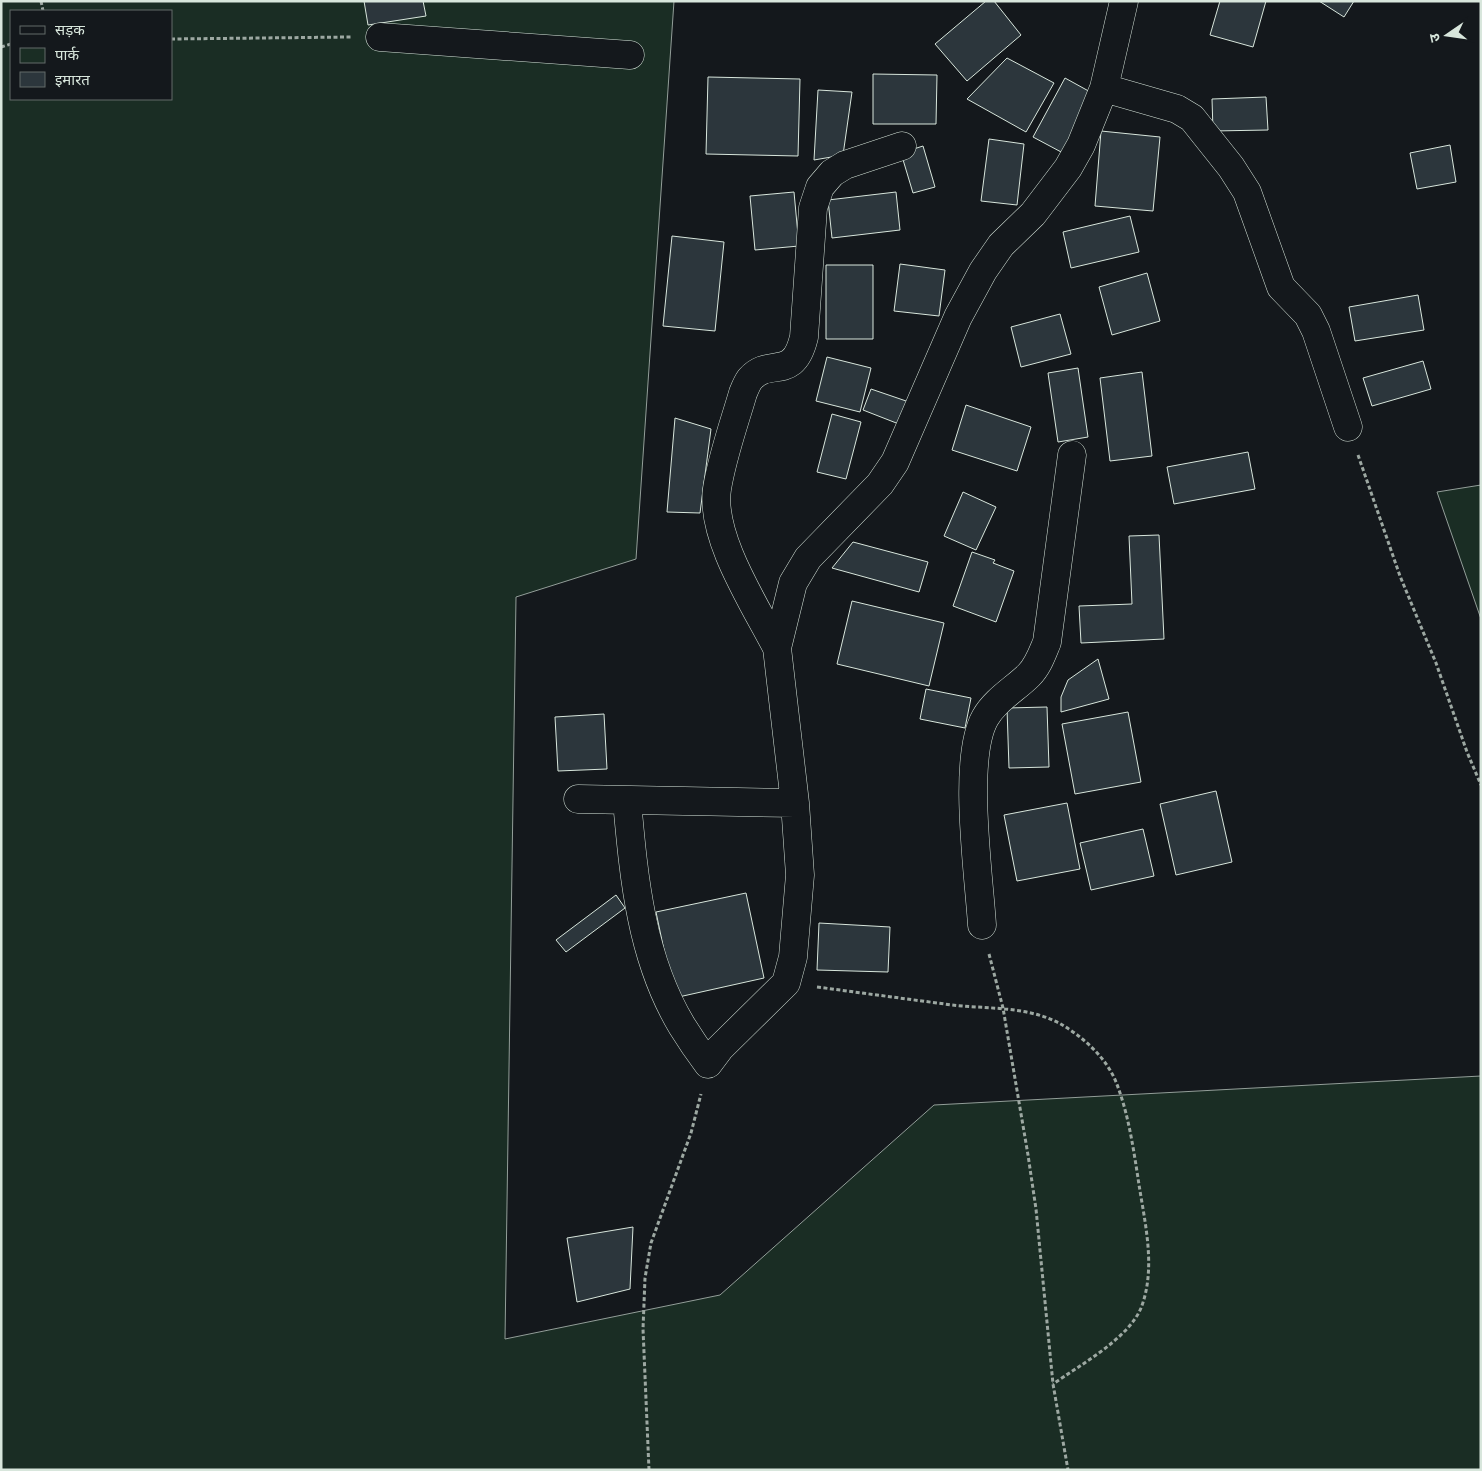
<svg xmlns="http://www.w3.org/2000/svg" width="1482" height="1471" font-family="'Alegreya Sans','Noto Sans Devanagari',sans-serif">
<rect width="100%" height="100%" fill="#14181c"/>
<path fill="#1a2d24" stroke="#939e99" fill-rule="evenodd" d="M1 1H674L636 559 516 597 505 1339 720 1295 934 1105 1481 1076V1470H1ZM11 11H171V99H11Z
M1481 485V619L1437 492Z"/>
<path fill="#2c363c" stroke="#d8e6dc" d="M364 1H423L426 16 368 25Z
M986 1H994L1021 35 967 81 935 44Z
M1220 1H1266L1253 47 1210 35Z
M1319 1H1354L1344 17Z
M1007 58 1054 83 1026 132 967 99Z
M873 74 937 75 936 124H873Z
M708 77 800 79 798 156 706 154Z
M1065 78 1094 94 1063 153 1033 137Z
M818 90 852 92 843 155 814 160Z
M1266 97 1268 130 1213 131 1212 99Z
M1101 131 1160 137 1153 211 1095 206Z
M989 139 1024 144 1017 205 981 201Z
M1450 145 1456 182 1417 189 1410 153Z
M923 146 935 187 913 193 901 153Z
M794 192 799 246 755 250 750 196Z
M896 192 900 230 832 238 828 200Z
M1130 216 1139 252 1071 268 1063 232Z
M672 236 724 242 715 331 663 326Z
M900 264 945 270 939 316 894 311Z
M826 265H873V339H826Z
M1147 273 1160 321 1112 335 1099 287Z
M1418 295 1424 330 1355 341 1349 307Z
M1060 314 1071 354 1021 367 1011 327Z
M827 357 871 368 860 412 816 401Z
M1423 361 1431 389 1372 406 1363 378Z
M1078 368 1088 437 1058 442 1048 373Z
M1142 372 1152 456 1110 461 1100 378Z
M871 389 912 403 904 426 863 410Z
M966 405 1031 427 1017 471 952 450Z
M832 414 861 422 846 479 817 472Z
M675 418 711 429 700 513 667 512Z
M1248 452 1255 489 1174 504 1167 467Z
M963 492 996 507 976 550 944 536Z
M1159 535 1164 639 1081 643 1079 606 1132 604 1129 536Z
M853 542 928 562 919 592 832 568Z
M972 552 995 560 993 563 1014 571 996 622 953 606Z
M852 601 944 623 929 686 837 664Z
M1098 659 1109 699 1061 712V697L1068 680Z
M926 689 971 698 965 728 920 719Z
M1047 707 1049 767 1009 768 1007 708Z
M1128 712 1141 782 1075 794 1062 724Z
M604 714 607 769 558 771 555 717Z
M1216 791 1232 862 1176 875 1160 804Z
M1067 803 1080 869 1017 881 1004 815Z
M1143 829 1154 876 1091 890 1080 843Z
M746 893 764 978 674 998 656 912Z
M616 895 625 908 566 952 556 940Z
M819 923 890 927 888 972 817 970Z
M633 1227 630 1289 577 1302 567 1238Z"/>
<g fill="none" stroke-linecap="round" stroke-linejoin="round">
<g stroke="#d8e6dc" stroke-width="29">
<path id="minor" d="M380 37 630 55
M1104 88 1177 109 1192 118 1231 167 1247 192 1281 287 1308 315 1316 331 1348 427
M777 648C755 605 710 537 717 489 722 457 734 424 743 393 745 388 747 383 750 379 770 356 793 383 804 337L813 208 820 187 832 173 845 165 902 146
M578 799 795 803
M627 801C634 879 641 958 682 1026 690 1039 699 1052 708 1064L720 1048 786 983 793 957 800 875 795 803 777 648 793 583 808 558 880 484 895 462 958 317 983 271 1001 245 1033 214 1068 168 1081 145 1104 88 1124 1
M982 925C979 876 962 759 985 718 995 700 1015 689 1029 675 1038 666 1042 654 1047 642L1072 455"/>
</g>
<path stroke="#9da8a2" stroke-width="3" stroke-dasharray="4 2.5" stroke-linecap="butt" d="M41 1 43 11
M171 39 351 37
M1 47 11 44
M1358 455 1400 576 1436 663 1467 752 1481 785
M989 954 1003 1008 1028 1155 1036 1209 1053 1384 1068 1470
M817 987C862 993 907 999 952 1005 987 1009 1026 1006 1059 1023 1082 1036 1106 1057 1116 1082 1128 1112 1133 1146 1138 1178 1144 1220 1157 1267 1141 1308 1128 1339 1080 1365 1053 1384
M649 1470 643 1329 645 1278 651 1243 691 1133 701 1094"/>
<use href="#minor" stroke="#14181c" stroke-width="28"/>
</g>
<rect width="1482" height="1471" fill="none" stroke="#d8e6dc" stroke-width="5"/>
<rect x="10" y="10" width="162" height="90" fill="#14181c" stroke="#626a69"/>
<rect x="20" y="26" width="25" height="8" fill="#14181c" stroke="#626a69"/>
<text x="55" y="35" font-size="15" fill="#d8e6dc">सड़क</text>
<rect x="20" y="48" width="25" height="15" fill="#1a2d24" stroke="#626a69"/>
<text x="55" y="60" font-size="15" fill="#d8e6dc">पार्क</text>
<rect x="20" y="72" width="25" height="15" fill="#2c363c" stroke="#626a69"/>
<text x="55" y="85" font-size="15" fill="#d8e6dc">इमारत</text>
<g transform="translate(1447 35) rotate(257)" stroke="#14181c" stroke-width="4" paint-order="stroke">
<path d="M0-4L9 19L0 12L-9 19Z" fill="#d8e6dc"/>
<text y="-8" font-size="14" font-weight="bold" text-anchor="middle" fill="#d8e6dc">उ</text>
</g>
</svg>
